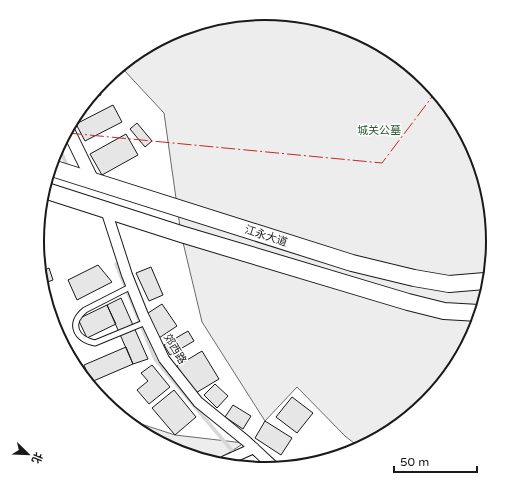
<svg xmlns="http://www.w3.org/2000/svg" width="530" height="482" font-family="'Varela Round','Noto Sans SC',sans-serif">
<rect width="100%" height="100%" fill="#fff"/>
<path fill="#ededed" stroke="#6a6a6a" d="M265 13 352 30 426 80 476 154 493 241 476 328 426 402 359 447 345 436 297 387 265 421 202 322 181 234 164 113 122 68 178 30Z
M132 421 175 435 244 443 218 460 178 452Z"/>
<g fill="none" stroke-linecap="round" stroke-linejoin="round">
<path stroke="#d7d7d7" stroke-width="3.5" d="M59 147 68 168
M116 264 155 359 244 465"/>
</g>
<path fill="#e6e6e6" stroke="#1a1a1a" d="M99 87 101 95 91 99Z
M113 105 122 122 85 141 76 124Z
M137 123 152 141 145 147 130 129Z
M126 134 138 155 102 175 90 154Z
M41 263 45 270 49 268 53 280 45 283Z
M98 265 112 282 77 300 68 280Z
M151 267 163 295 149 301 136 273Z
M121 298 148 359 133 364 107 305Z
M162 304 177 326 159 338 145 315Z
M107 305 116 324 87 338 78 319Z
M188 331 194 341 170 355 164 345Z
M126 347 133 364 91 382 84 365Z
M202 351 219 379 194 394 177 366Z
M152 365 170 387 149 404 137 390 148 381 141 373Z
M215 384 228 396 217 408 204 395Z
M174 390 196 417 175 435 152 408Z
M292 397 313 413 297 433 276 417Z
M233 405 251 416 243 429 225 417Z
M265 421 292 438 281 455 255 438Z"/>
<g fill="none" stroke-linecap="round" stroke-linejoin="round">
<g stroke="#1a1a1a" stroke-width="7">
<path id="service" d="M132 286 85 310C68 324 76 339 95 343L146 322"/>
</g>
<g stroke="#1a1a1a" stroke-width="12">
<path id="minor" d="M106 210 127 275 143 315 164 359 198 402 246 441 274 467
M225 461 254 448"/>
</g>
<g stroke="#1a1a1a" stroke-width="14">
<path id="tertiary" d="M69 132 93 181"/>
</g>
<g stroke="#1a1a1a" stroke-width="18">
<path id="primary" d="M52 168 352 263 414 278 449 284 485 281
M47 191 181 234 408 302 444 311 479 313"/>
</g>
<use href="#service" stroke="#fff" stroke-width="5"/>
<use href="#minor" stroke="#fff" stroke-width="10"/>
<use href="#tertiary" stroke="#fff" stroke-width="12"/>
<use href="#primary" stroke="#fff" stroke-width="16"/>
<path stroke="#c62828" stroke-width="1" stroke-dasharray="14 3 2 3" stroke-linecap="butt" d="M68 133 382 163 435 93"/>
</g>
<g text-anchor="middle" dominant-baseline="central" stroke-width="3" stroke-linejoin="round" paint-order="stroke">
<g font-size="11" fill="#2b5a34" stroke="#fff">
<text x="379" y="130">城关公墓</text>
</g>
<g font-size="11" fill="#1a1a1a" stroke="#fff">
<text transform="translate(266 236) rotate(18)">江永大道</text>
<text transform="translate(175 349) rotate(59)">郊西路</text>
</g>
</g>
<path d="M0 0H530V482H0ZM44 241a221 221 0 1 1 442 0a221 221 0 1 1-442 0Z" fill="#fff" fill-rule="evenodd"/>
<path fill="none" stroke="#1a1a1a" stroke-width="2" d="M44 241a221 221 0 1 1 442 0a221 221 0 1 1-442 0Z"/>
<g transform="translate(28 454) rotate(113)" stroke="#ffffff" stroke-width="3" paint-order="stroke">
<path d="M0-3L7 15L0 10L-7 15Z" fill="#1a1a1a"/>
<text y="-6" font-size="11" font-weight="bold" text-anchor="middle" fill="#1a1a1a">北</text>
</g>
<path d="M394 466v6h83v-6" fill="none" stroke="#1a1a1a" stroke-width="2"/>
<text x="400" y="466" font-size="12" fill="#1a1a1a" stroke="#ffffff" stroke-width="3" paint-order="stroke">50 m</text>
</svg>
